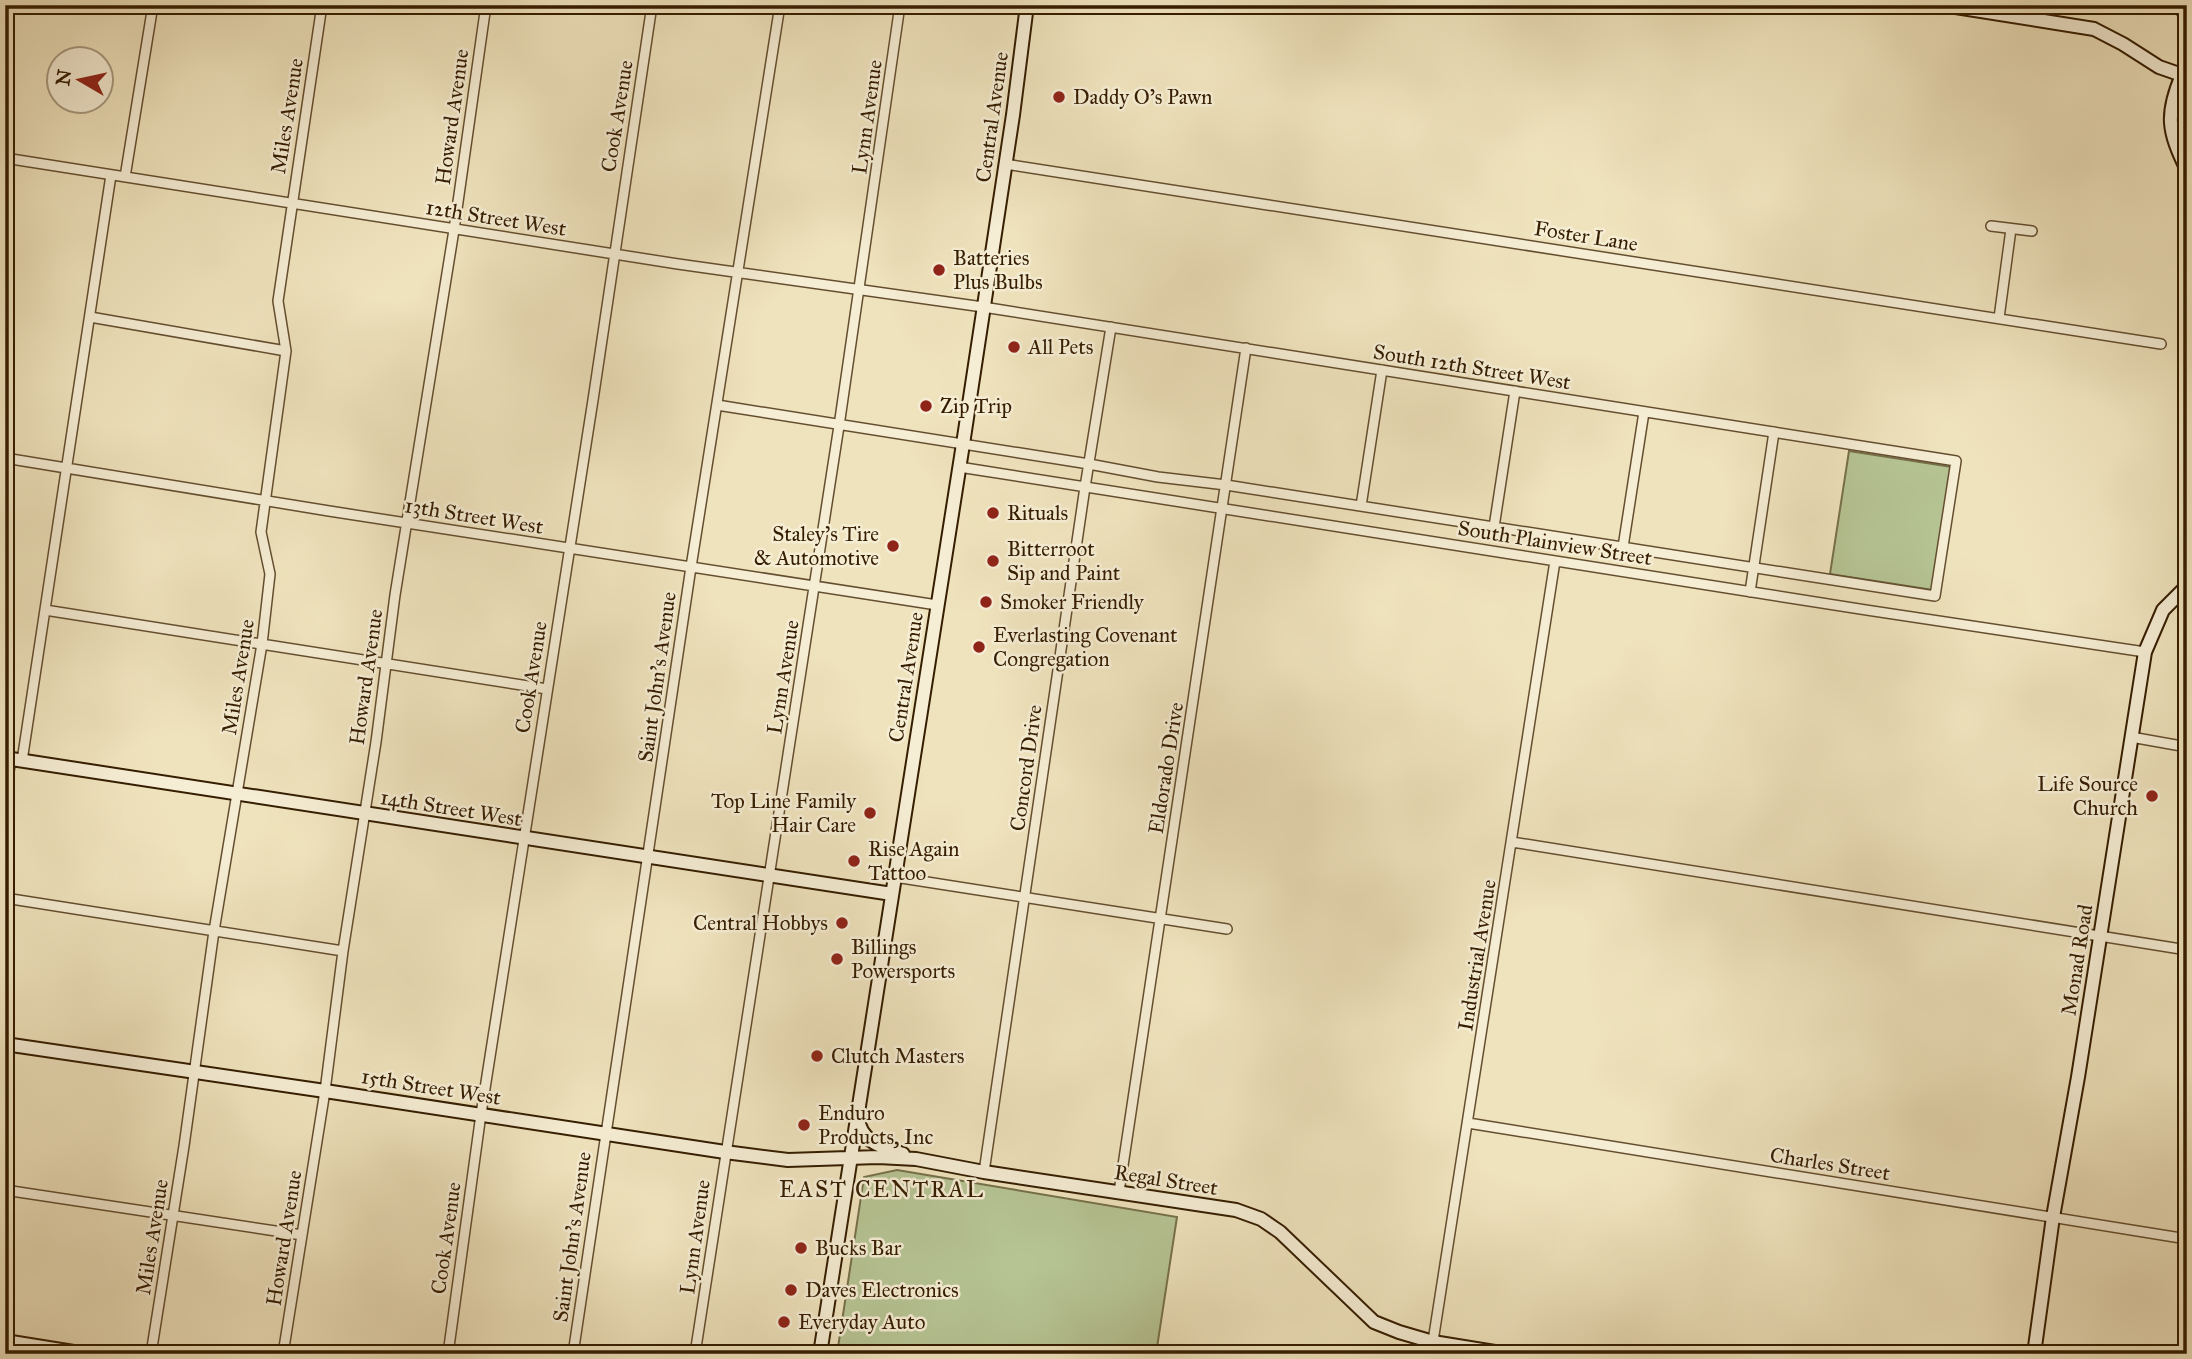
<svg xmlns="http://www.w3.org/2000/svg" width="2192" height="1359" font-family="'IM FELL Great Primer',serif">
<rect width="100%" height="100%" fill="#efe3bd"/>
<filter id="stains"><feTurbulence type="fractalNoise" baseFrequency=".00286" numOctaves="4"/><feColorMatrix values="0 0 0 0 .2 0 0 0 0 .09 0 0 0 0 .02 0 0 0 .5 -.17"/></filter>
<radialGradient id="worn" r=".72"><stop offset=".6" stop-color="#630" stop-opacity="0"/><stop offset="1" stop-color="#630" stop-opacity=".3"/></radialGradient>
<path fill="#b6c494" stroke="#76704a" stroke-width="2" d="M1849 451 1952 467 1933 590 1830 574Z
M897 1170 1177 1217 1156 1354H837L864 1177Z"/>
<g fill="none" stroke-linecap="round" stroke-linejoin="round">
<g stroke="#644e2f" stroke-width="12">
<path id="street" d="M5 158 678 264 983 307 1956 461 1935 596 1226 485 1158 477 1089 464 717 405
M1005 164 2161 344
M125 177 153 5
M1991 226 2032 231
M90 317 286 351
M1999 318 2011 229
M5 458 329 511 937 605
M959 467C1354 528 1749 594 2145 652
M1361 506 1382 370
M1494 527 1515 391
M1623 547 1644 412
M1750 592 1774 432
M45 610 547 689
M2131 737 2187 747
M22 761 111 175
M5 796 11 759
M1512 842 2187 950
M895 877 1227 929
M5 898 343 951
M1468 1123 2187 1239
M984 1172 1085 487 1111 327
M5 1190 302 1235
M1119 1192 1246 348
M151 1354 184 1146 214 931 262 644 270 574 261 532 286 351 278 301 322 5
M283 1354 325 1091 343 951 376 742 395 595 454 230 486 5
M448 1354 481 1114 593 400 652 5
M573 1354 691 567 780 5
M695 1354 839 426 900 5
M1431 1354 1555 561"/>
</g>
<g stroke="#351d00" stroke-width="16">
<path id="secondary" d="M1943 5 2094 29 2123 44 2159 67 2182 75 2187 73
M2182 75C2165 115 2168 131 2187 170
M5 758 892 894
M5 1044 325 1091 725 1152 788 1160 878 1157 916 1159 984 1172 1236 1210 1261 1219 1280 1232 1374 1322 1399 1332 1433 1342 1507 1354
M858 1118C860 1142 883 1147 903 1154
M5 1341 86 1354
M820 1354 963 444 1013 115 1027 5
M2034 1354 2053 1217 2078 1077 2145 652 2163 610 2187 586"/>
</g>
<use href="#street" stroke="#f5edd4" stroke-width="9"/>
<use href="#secondary" stroke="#f5edd4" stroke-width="12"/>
<g stroke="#351d00" stroke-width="5">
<path id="rail" d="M2174 5 2187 31"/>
</g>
<use href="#rail" stroke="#f5edd4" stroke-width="2.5" stroke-dasharray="8" stroke-linecap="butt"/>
</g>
<g fill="#8f2418" stroke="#f5edd4" stroke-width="2.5">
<circle cx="1059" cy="97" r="7"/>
<circle cx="939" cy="270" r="7"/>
<circle cx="1014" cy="347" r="7"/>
<circle cx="926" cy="406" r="7"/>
<circle cx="993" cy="513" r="7"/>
<circle cx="893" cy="546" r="7"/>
<circle cx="993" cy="561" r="7"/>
<circle cx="986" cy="602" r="7"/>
<circle cx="979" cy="647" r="7"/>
<circle cx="2152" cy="796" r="7"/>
<circle cx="870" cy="813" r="7"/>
<circle cx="854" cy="861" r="7"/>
<circle cx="842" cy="923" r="7"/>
<circle cx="837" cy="959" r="7"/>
<circle cx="817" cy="1056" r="7"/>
<circle cx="804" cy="1125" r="7"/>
<circle cx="801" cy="1248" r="7"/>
<circle cx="791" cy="1290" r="7"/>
<circle cx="784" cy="1322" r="7"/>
</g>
<g text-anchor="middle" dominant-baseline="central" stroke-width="5" stroke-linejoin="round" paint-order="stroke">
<g font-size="21" fill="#351d00" stroke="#f5edd4" text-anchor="start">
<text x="1073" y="97">Daddy O's Pawn</text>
<text x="953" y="258">Batteries<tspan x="953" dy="24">Plus Bulbs</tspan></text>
<text x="1028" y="347">All Pets</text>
<text x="940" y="406">Zip Trip</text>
<text x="1007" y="513">Rituals</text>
<text x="879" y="534" text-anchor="end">Staley's Tire<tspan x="879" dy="24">&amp; Automotive</tspan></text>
<text x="1007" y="549">Bitterroot<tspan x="1007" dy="24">Sip and Paint</tspan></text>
<text x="1000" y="602">Smoker Friendly</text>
<text x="993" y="635">Everlasting Covenant<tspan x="993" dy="24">Congregation</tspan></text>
<text x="2138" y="784" text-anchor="end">Life Source<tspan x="2138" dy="24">Church</tspan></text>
<text x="856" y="801" text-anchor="end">Top Line Family<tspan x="856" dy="24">Hair Care</tspan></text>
<text x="868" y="849">Rise Again<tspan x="868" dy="24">Tattoo</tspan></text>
<text x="828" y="923" text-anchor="end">Central Hobbys</text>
<text x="851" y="947">Billings<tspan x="851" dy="24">Powersports</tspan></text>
<text x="831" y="1056">Clutch Masters</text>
<text x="818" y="1113">Enduro<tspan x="818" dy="24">Products, Inc</tspan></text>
<text x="815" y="1248">Bucks Bar</text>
<text x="805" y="1290">Daves Electronics</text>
<text x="798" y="1322">Everyday Auto</text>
</g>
<g font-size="21" fill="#351d00" stroke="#f5edd4">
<text transform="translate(287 116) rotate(-81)">Miles Avenue</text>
<text transform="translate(617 116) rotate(-81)">Cook Avenue</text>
<text transform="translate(452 117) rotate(-82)">Howard Avenue</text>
<text transform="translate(867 117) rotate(-82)">Lynn Avenue</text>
<text transform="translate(992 117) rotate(-82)">Central Avenue</text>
<text transform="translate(496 218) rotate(9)">12th Street West</text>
<text transform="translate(1586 236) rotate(9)">Foster Lane</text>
<text transform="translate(1472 367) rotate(9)">South 12th Street West</text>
<text transform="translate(474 516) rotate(9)">13th Street West</text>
<text transform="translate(1555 543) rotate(9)">South Plainview Street</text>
<text transform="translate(238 677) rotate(-81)">Miles Avenue</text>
<text transform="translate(366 677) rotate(-82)">Howard Avenue</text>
<text transform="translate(531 677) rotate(-81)">Cook Avenue</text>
<text transform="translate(657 677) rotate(-82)">Saint John's Avenue</text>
<text transform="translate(783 677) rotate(-81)">Lynn Avenue</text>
<text transform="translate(906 677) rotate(-81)">Central Avenue</text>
<text transform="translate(1026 768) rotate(-82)">Concord Drive</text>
<text transform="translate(1166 768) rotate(-81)">Eldorado Drive</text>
<text transform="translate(451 808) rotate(9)">14th Street West</text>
<text transform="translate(1477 955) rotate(-81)">Industrial Avenue</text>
<text transform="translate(2077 960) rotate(-81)">Monad Road</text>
<text transform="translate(431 1087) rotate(9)">15th Street West</text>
<text transform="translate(1830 1164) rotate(9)">Charles Street</text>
<text transform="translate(1166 1180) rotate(9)">Regal Street</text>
<text transform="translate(152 1237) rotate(-81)">Miles Avenue</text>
<text transform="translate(572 1237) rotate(-82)">Saint John's Avenue</text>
<text transform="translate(695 1237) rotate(-82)">Lynn Avenue</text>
<text transform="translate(284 1238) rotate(-81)">Howard Avenue</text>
<text transform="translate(446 1238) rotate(-82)">Cook Avenue</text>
</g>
<g font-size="23" letter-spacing="2" fill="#351d00" stroke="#f5edd4">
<text x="882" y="1189">EAST CENTRAL</text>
</g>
</g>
<rect width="2192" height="1359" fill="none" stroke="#efe3bd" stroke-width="28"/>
<rect x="7" y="7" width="2178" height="1345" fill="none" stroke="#351d00" stroke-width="3.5"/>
<rect x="14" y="14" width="2164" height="1331" fill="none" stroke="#351d00" stroke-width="2"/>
<g transform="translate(80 80) rotate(279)"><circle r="33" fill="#f5edd4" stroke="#a89a7f" stroke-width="2"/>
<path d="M0-5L12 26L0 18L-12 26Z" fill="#8f2418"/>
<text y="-10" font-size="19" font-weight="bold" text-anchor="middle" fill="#351d00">N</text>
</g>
<rect width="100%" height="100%" filter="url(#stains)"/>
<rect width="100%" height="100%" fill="url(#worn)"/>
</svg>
